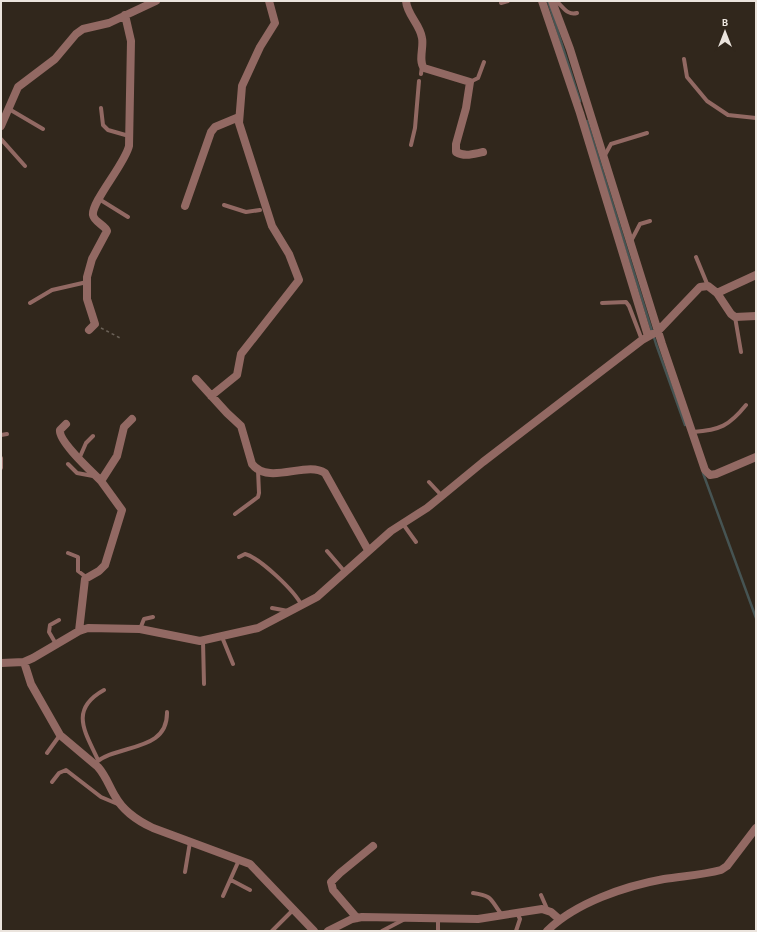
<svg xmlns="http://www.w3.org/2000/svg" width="757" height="932" font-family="'Alegreya Sans',sans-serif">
<rect width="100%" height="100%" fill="#31271c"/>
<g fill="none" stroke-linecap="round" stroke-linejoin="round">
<path stroke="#465453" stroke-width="2.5" d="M548 1 580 101
M587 121 656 344 685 425
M703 473 756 618"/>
<path stroke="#6b6258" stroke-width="1.5" stroke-dasharray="3 3" stroke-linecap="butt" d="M101 328 122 339"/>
<path stroke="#926963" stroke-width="4" d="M556 1C563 6 567 16 577 13
M501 3 508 1
M684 59 687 77 707 101 728 115 756 118
M421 74 422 66
M470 82 478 78 484 62
M101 108 103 125 108 130 129 136
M9 109 43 129
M1 139 25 166
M411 145 415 128 419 81
M605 155 611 144 647 133
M99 199 128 217
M224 205 246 212 260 210
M630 243 640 224 650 221
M696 257 708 286
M30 303 52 290 87 282
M602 303 626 302 629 306 642 340
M735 317 741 352
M693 432C720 430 729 426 746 405
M1 435 7 434
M1 458V468
M79 459 86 443 93 436
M68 464 77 473 93 476
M429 482 442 496
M235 514 258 497 259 493 258 470
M403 524 416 542
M327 551 345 572
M68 553 78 557V571L86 577
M239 557 245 554C260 558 295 591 302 606
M272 608 288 611
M140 629 144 619 153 617
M222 637 233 664
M203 641 204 684
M56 644 49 632 50 625 59 620
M47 753 60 735
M98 760C86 733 68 710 104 690
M94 764C117 743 168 753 167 712
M52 782 59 773 66 770 101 797 120 805
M185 872 190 842
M231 880 250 890
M473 893C494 896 490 900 502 915
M541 895 548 911
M223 896 239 860
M272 931 294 909
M382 931 403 920
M438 931V919
M516 931 520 919 517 913"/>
<path stroke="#926963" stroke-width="8" d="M406 1C407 15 420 24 422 38 424 47 418 61 424 68L470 82 466 108 456 144V152C464 157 475 154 483 152
M542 1 580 113 648 336
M552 1 570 49 662 344 705 470 710 475 716 474 756 457
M1 126 18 87 55 59 76 34 83 29 109 23 156 1
M185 206 211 132 215 127 239 117
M717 293 756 275
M89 330 95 324 87 299V277L92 259 107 231C105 225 94 222 93 215 91 202 125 164 129 146L131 41 125 15
M196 379 227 413 241 426 252 464C269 486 307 460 325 473L368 550
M211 396 237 375 241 354 299 280 289 254 272 226 239 123 242 86 260 47 275 23 269 1
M66 424 60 430C58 441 92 472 101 481
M79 631 85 579 99 571 105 565 122 510 101 481 117 456 124 427 132 419
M24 662 31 684 60 735 98 767C106 776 109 786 115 796 123 811 138 821 153 828L250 864 314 931
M1 663 24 662 33 658 79 631 88 628 140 629 200 641 258 628 317 597 391 531 427 508 483 462 642 340 658 331 700 287 708 286 717 293 731 314 735 317 756 316
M357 918 333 890 331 882 340 873 373 846
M328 931 352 919 362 917 478 919 542 909 551 912 559 919
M547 931C575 903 625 886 664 879 683 876 703 875 721 870L727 866 756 828"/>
</g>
<rect width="757" height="932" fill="none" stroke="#ebe4dd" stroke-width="4"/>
<g transform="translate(725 32)" stroke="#31271c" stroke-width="3" paint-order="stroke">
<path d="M0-3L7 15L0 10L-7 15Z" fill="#ebe4dd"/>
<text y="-6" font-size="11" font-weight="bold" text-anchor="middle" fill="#ebe4dd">B</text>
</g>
</svg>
